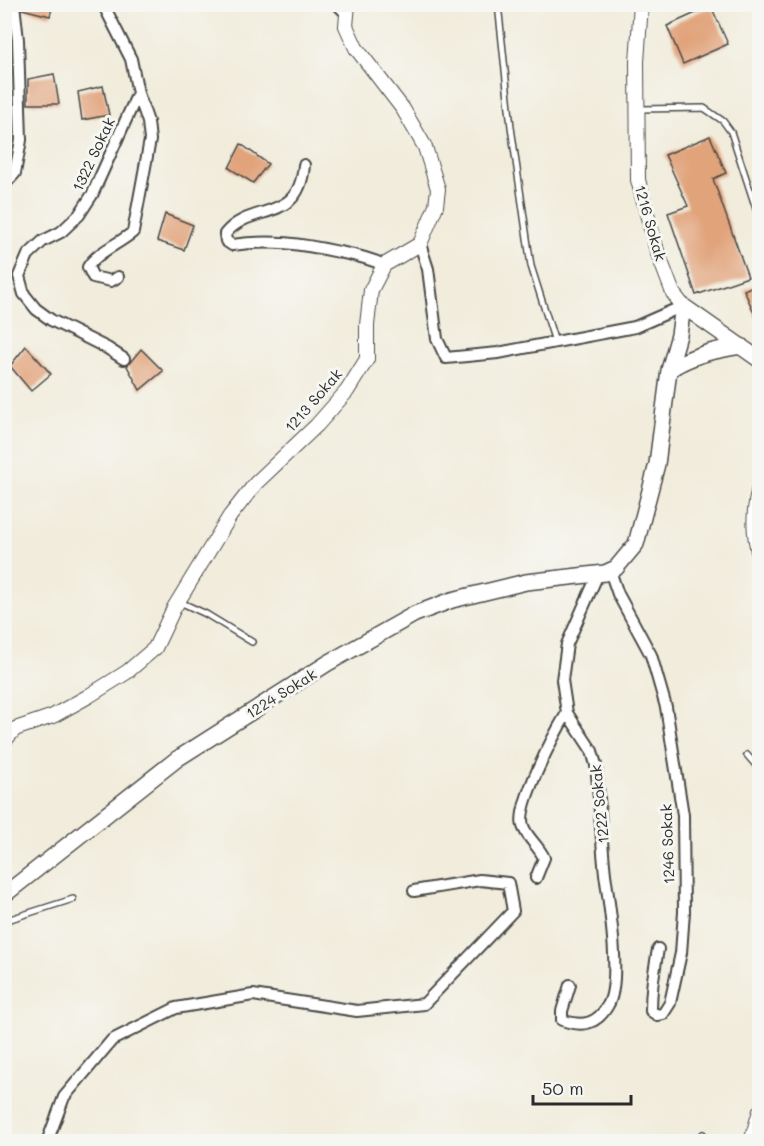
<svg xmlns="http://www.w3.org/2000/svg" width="764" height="1146" font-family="Mali,sans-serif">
<rect width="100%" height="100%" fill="#f6f6f2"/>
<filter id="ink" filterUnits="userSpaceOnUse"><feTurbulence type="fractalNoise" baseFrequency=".0167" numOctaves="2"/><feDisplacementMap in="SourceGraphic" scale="12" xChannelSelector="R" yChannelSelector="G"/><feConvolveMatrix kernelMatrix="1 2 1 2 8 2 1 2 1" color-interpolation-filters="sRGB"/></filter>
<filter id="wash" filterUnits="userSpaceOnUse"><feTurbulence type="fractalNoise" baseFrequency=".008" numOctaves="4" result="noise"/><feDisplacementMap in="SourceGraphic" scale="24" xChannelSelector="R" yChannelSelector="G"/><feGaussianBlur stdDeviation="1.35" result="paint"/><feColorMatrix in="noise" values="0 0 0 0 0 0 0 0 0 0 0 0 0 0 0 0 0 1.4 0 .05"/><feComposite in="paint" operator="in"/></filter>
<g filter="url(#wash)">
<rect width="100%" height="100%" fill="#f1ecdb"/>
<g id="blocks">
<path fill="#e1a37a" d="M22 4H53L50 16 22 9Z
M711 6 728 44 683 64 667 26Z
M54 74 59 104H28V79Z
M103 86 109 115 82 120 78 92Z
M710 136 726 173 713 179 748 277 696 295 668 213 688 206 665 155Z
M241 144 268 164 253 183 229 168Z
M165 214 193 225 184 250 157 241Z
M759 283V324L744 290Z
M26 346 51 374 31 391 10 366Z
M141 349 163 371 140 390 127 366Z"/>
</g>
</g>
<g filter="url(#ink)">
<use href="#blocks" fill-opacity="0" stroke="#494845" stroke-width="1.5"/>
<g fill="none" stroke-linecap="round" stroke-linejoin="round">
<g stroke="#494845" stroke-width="8">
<path id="service" d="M498 4 511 127 531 266 555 342
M640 109 704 108 723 121 731 132 760 221
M180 602 206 614 252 642
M747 755 760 770
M4 921 73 899
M697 1142 703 1134"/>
</g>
<g stroke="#494845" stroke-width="14">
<path id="minor" d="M103 4 131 59 138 93 148 122 150 140 133 232C119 244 97 252 88 267L93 277 111 281 118 277
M337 4 347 14
M304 165C299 225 252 201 225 234L226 241 232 245C271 239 302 244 339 252 355 255 369 258 384 265
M4 185 15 173 21 140 18 40 14 4
M420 244 428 269 437 339 446 358 498 353 635 327 683 306
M124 359 107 348 51 320 36 309 24 294 19 276 28 255 43 241 61 232 79 215 92 195 138 93
M610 571 618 594 651 655 666 707 683 815 684 912 681 953 670 1003 663 1014 657 1015 651 1011C651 987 654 973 658 949
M536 878 544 858C539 846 527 838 523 826 516 806 555 733 567 713
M570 985 562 1011V1020C582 1027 597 1025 608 1005 622 981 609 903 605 874 601 838 600 801 596 765L592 751 567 713 562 680 567 644 598 574
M47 1142 64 1097 112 1040 176 1008 253 995 357 1011 424 1004 513 911 508 883 480 880 414 891"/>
</g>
<g stroke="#494845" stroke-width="16">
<path id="tertiary" d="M641 4 637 62 638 180 657 251 673 293 683 306
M760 484C753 510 752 532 760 558
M4 741 15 729 53 716 87 697 127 672 155 648 174 608 230 516 256 483 317 425 347 391 367 359V325L371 290 384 265 420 244 436 206 438 189 425 147 403 109 356 48 346 26 348 4
M751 1142 760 1111"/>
</g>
<g stroke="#494845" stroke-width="18">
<path id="secondary" d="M741 346C715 350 691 355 669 370L679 335 683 306 760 360
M4 895 177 759 328 663 415 614 452 600 526 582 605 573 616 568 636 544 657 464 669 370"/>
</g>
<use href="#service" stroke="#fff" stroke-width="5"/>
<use href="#minor" stroke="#fff" stroke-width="10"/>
<use href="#tertiary" stroke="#fff" stroke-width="14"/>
<use href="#secondary" stroke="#fff" stroke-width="15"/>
</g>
</g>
<g text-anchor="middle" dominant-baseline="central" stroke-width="6" stroke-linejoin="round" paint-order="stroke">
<g font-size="15" fill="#2b2b2b" stroke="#f6f6f2">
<text transform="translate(93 154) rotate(-65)">1322 Sokak</text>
<text transform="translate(651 223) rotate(74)">1216 Sokak</text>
<text transform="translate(313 400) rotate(-49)">1213 Sokak</text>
<text transform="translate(281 693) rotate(-32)">1224 Sokak</text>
<text transform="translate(599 804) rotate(-96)">1222 Sokak</text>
<text transform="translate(667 844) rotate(-92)">1246 Sokak</text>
</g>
</g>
<rect width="764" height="1146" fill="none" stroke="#f6f6f2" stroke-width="24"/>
<path d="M533 1095v9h98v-9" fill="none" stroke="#2b2b2b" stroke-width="3"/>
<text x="542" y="1095" font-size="18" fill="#2b2b2b" stroke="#f6f6f2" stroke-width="4.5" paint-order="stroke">50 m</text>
</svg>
